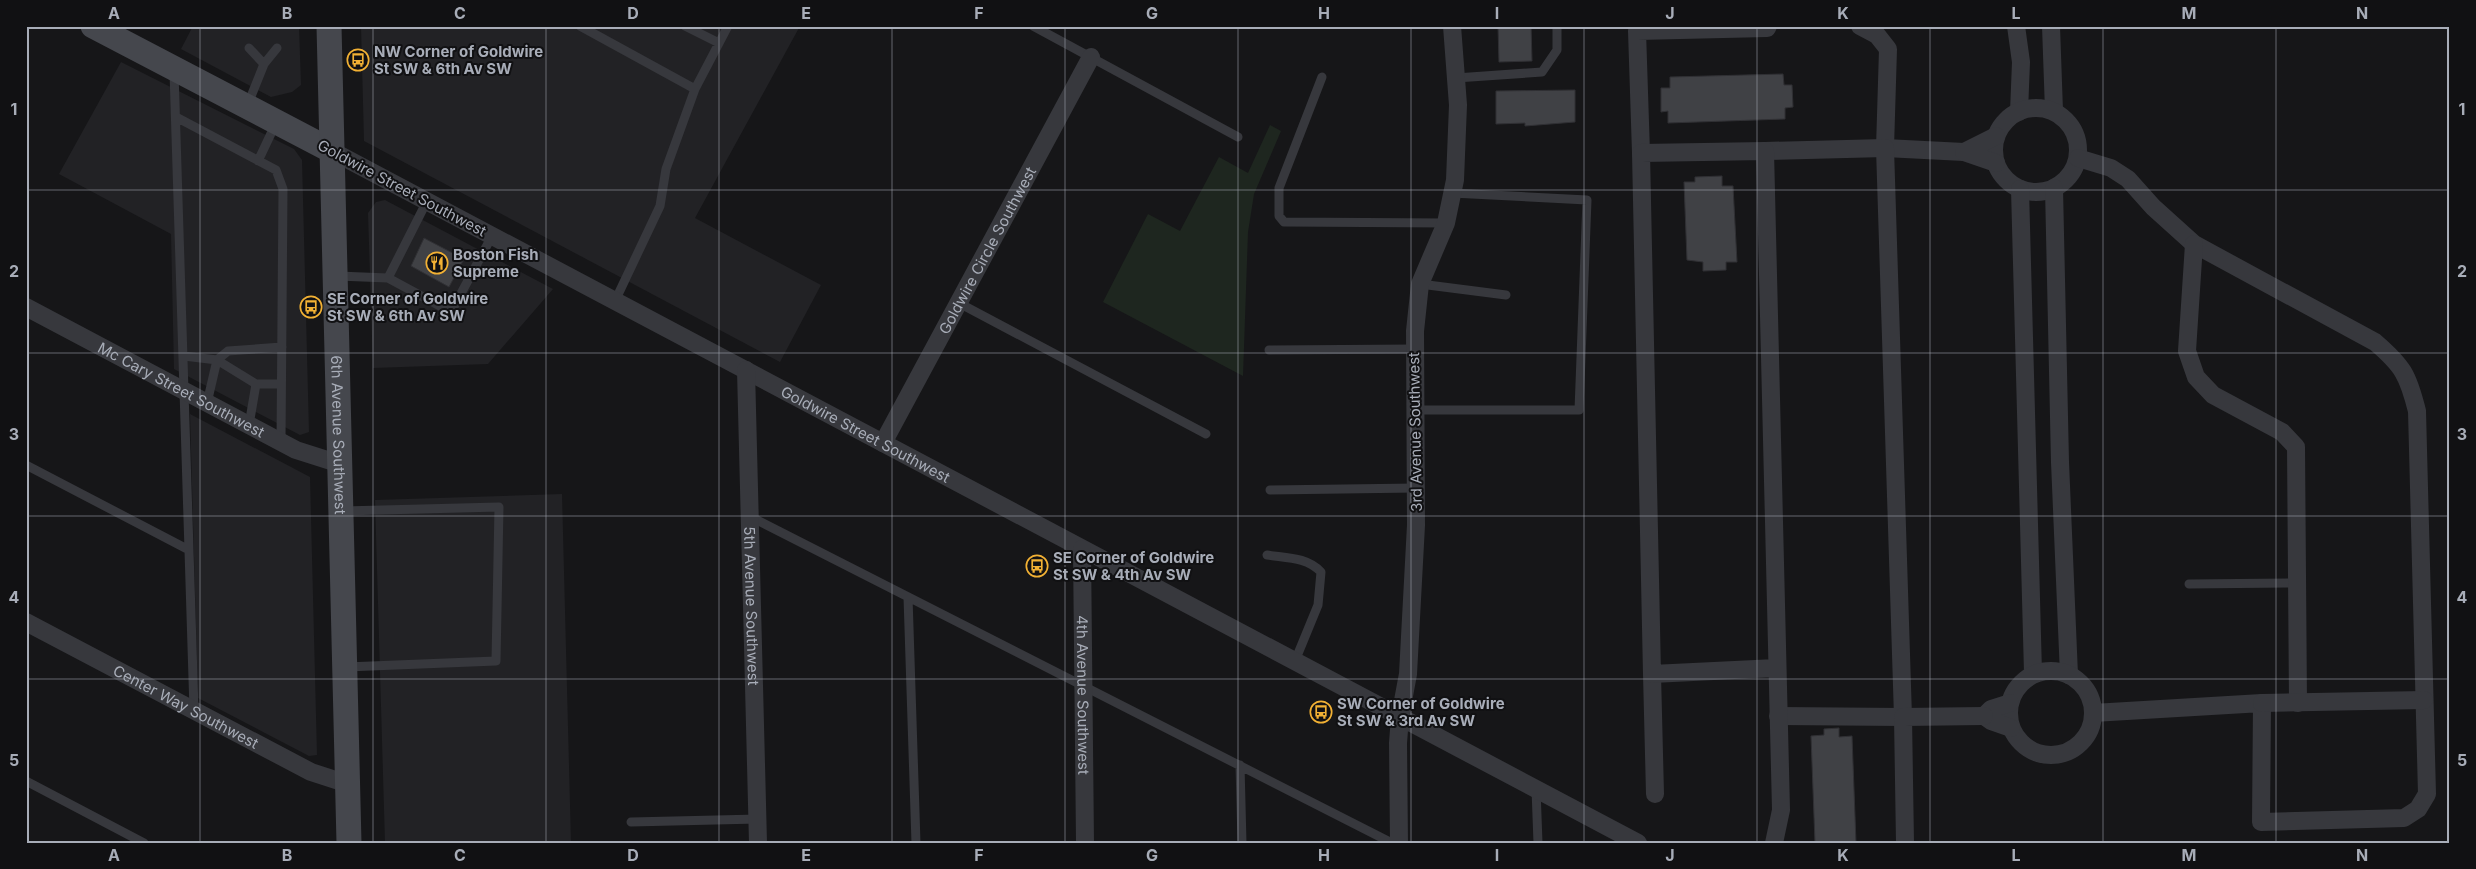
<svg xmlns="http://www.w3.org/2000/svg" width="2476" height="869" font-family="Inter,sans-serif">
<rect width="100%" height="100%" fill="#161618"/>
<path fill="#222225" d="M193 26H299L301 85 292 92 271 97 181 49Z
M361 26H800L695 218 821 285 780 362 364 141Z
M121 62 294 149 302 160 309 432 300 435 174 369 171 234 59 174Z
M385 200 553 289 488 364 373 368 368 213 376 202Z
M190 414 310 477 317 755 309 756 198 698Z
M562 494 571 843H385L375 500Z"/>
<path fill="#1e261f" d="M1270 125 1281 131 1254 194 1248 232 1243 376 1103 302 1148 214 1180 231 1219 157 1248 173Z"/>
<path fill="#404145" stroke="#303034" d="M1498 26H1531L1532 61 1499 62Z
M1783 74 1784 85H1792L1793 107 1785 108V119L1668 123V111L1661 112V88H1670V77Z
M1575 90V122L1525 126V123L1496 124V91Z
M1722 176V186H1733L1737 262H1726V270L1703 271V262L1687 260 1684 182H1695V177Z
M424 238 464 259 449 287 411 266Z
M1839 728V737L1852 736 1856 843H1815L1811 736 1824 735V729Z"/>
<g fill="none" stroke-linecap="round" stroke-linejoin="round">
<path stroke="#37383d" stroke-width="9" d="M580 26 695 89 666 169 660 206 615 301
M685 26 719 43
M1033 26 1238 137
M249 48 264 64
M174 72 194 710
M1322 77 1279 188V216L1284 222 1446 223
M1456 78 1542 72 1557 50V26
M695 89 728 26
M248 104 264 64 277 48
M176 117 276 170 283 189 281 442
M258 161 276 123
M427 201 388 278 451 312 492 236
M338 276 388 278
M1420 284 1506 295
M957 302 1206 434
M1269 350 1414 349
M184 356 217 360 256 384 249 425
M256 384H281
M207 403 217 360 228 351 282 347
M1415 410H1579L1587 200 1452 193
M26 465 189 550
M1270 490 1416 488
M343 511 499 507 496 661 346 667
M751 517 1392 843
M1267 555C1287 558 1307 557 1321 572L1318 605 1295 661
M2189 584 2297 583
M908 597 916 843
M1240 765 1242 843
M26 781 144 843
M1536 789 1538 843
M631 822 758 819"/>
<g stroke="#37383d" stroke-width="18">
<path d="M1860 26 1877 35 1888 49 1885 148 1964 152"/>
<path d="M2016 26 2021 62 2019 112"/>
<path d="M2051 26 2054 111"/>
<circle cx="2036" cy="150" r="42"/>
<path id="s1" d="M332 151 1638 843"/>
<path d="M1765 151 1885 148 1903 717 1778 716"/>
<path d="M1641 153 1637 31 1767 28 1768 26"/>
<path d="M2078 158 2111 168 2128 179 2153 207 2194 244 2375 342C2403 366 2408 375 2417 411L2427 794 2418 809 2404 818 2261 822 2262 703 2093 713"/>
<path d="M1996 163 1964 152 1996 136"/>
<path d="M2054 188 2060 462 2069 675"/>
<path d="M2020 189 2033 673"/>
<path d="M2194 244 2187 351 2196 377 2213 395 2282 432 2296 447 2298 703"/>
<path id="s2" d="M26 307 296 450 340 464"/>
<path id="s3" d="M746 370 758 843"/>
<path id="s4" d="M883 443 1091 57"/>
<path id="s5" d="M1082 549 1085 843"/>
<path id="s6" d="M26 622 311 772 348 784"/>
<circle cx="2051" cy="713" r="42"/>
<path d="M1652 674 1655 794"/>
<path d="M2010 703 1991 709 1984 716 1991 721 2011 728"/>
<path d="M2262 703 2424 700"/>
<path d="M1399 843 1398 743 1400 717 1408 674 1416 525 1415 331 1420 284 1446 223 1455 180 1458 105 1452 26"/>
<path d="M1774 843 1781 810 1765 151 1641 153 1652 674 1776 668"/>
<path d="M1905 843 1903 717 1984 716"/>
</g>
<g stroke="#45474d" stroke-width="25">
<path d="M93 26 332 151"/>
<path id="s7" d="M329 26 349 843"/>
</g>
</g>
<path fill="none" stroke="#a8adb8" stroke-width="1" stroke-opacity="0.55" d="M200 26V843M373 26V843M546 26V843M719 26V843M892 26V843M1065 26V843M1238 26V843M1411 26V843M1584 26V843M1757 26V843M1930 26V843M2103 26V843M2276 26V843M26 190H2450M26 353H2450M26 516H2450M26 679H2450"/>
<defs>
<g id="bus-ring" transform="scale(1.125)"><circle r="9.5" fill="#111113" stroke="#f2b134" stroke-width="1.5"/><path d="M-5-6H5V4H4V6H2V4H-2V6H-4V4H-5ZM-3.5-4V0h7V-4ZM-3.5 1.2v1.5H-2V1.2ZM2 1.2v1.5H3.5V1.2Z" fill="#f2b134"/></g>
<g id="restaurant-ring" transform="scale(1.125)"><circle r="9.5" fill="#111113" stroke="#f2b134" stroke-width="1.5"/><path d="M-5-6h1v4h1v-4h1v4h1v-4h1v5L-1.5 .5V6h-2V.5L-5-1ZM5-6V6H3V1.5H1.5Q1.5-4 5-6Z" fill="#f2b134"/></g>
</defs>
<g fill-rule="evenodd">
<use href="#bus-ring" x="358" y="60"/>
<use href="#restaurant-ring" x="437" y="263"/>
<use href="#bus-ring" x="311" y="307"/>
<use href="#bus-ring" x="1037" y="566"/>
<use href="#bus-ring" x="1321" y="712"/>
</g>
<g text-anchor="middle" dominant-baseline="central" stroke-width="4" stroke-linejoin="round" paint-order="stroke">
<g font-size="15" font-weight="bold" fill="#a8adb8" stroke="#111113" text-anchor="start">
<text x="374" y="51">NW Corner of Goldwire<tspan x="374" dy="17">St SW &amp; 6th Av SW</tspan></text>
<text x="453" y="254">Boston Fish<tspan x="453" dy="17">Supreme</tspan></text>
<text x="327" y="298">SE Corner of Goldwire<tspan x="327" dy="17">St SW &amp; 6th Av SW</tspan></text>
<text x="1053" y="557">SE Corner of Goldwire<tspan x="1053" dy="17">St SW &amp; 4th Av SW</tspan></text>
<text x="1337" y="703">SW Corner of Goldwire<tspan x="1337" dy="17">St SW &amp; 3rd Av SW</tspan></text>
</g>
<g font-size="15" fill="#a8adb8" stroke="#111113">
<text transform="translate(402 188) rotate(28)">Goldwire Street Southwest</text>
<text stroke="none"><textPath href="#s4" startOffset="219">Goldwire Circle Southwest</textPath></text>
<text stroke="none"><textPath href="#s2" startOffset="176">Mc Cary Street Southwest</textPath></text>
<text transform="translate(1415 432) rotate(-91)">3rd Avenue Southwest</text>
<text stroke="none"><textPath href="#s1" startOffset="604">Goldwire Street Southwest</textPath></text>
<text stroke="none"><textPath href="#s7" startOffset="409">6th Avenue Southwest</textPath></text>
<text stroke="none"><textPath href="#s3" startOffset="236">5th Avenue Southwest</textPath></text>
<text stroke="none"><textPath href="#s5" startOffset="146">4th Avenue Southwest</textPath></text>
<text stroke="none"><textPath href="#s6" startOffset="181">Center Way Southwest</textPath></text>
</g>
</g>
<rect width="2476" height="869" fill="none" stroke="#111113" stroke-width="55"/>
<rect x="28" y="28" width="2420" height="814" fill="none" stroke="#a8adb8" stroke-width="2"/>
<g font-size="16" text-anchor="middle" font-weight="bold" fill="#a8adb8">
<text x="114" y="19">A</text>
<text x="287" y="19">B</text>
<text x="460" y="19">C</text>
<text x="633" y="19">D</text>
<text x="806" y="19">E</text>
<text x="979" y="19">F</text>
<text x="1152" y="19">G</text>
<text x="1324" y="19">H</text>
<text x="1497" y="19">I</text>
<text x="1670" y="19">J</text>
<text x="1843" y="19">K</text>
<text x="2016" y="19">L</text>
<text x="2189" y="19">M</text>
<text x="2362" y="19">N</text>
<text x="14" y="115">1</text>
<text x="2462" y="115">1</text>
<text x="14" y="277">2</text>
<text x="2462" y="277">2</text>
<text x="14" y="440">3</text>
<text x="2462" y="440">3</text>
<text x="14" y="603">4</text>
<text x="2462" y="603">4</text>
<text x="14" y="766">5</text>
<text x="2462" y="766">5</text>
<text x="114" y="861">A</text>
<text x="287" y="861">B</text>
<text x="460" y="861">C</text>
<text x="633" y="861">D</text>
<text x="806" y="861">E</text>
<text x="979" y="861">F</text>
<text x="1152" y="861">G</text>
<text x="1324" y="861">H</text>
<text x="1497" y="861">I</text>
<text x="1670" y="861">J</text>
<text x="1843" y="861">K</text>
<text x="2016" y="861">L</text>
<text x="2189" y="861">M</text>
<text x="2362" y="861">N</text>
</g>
</svg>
